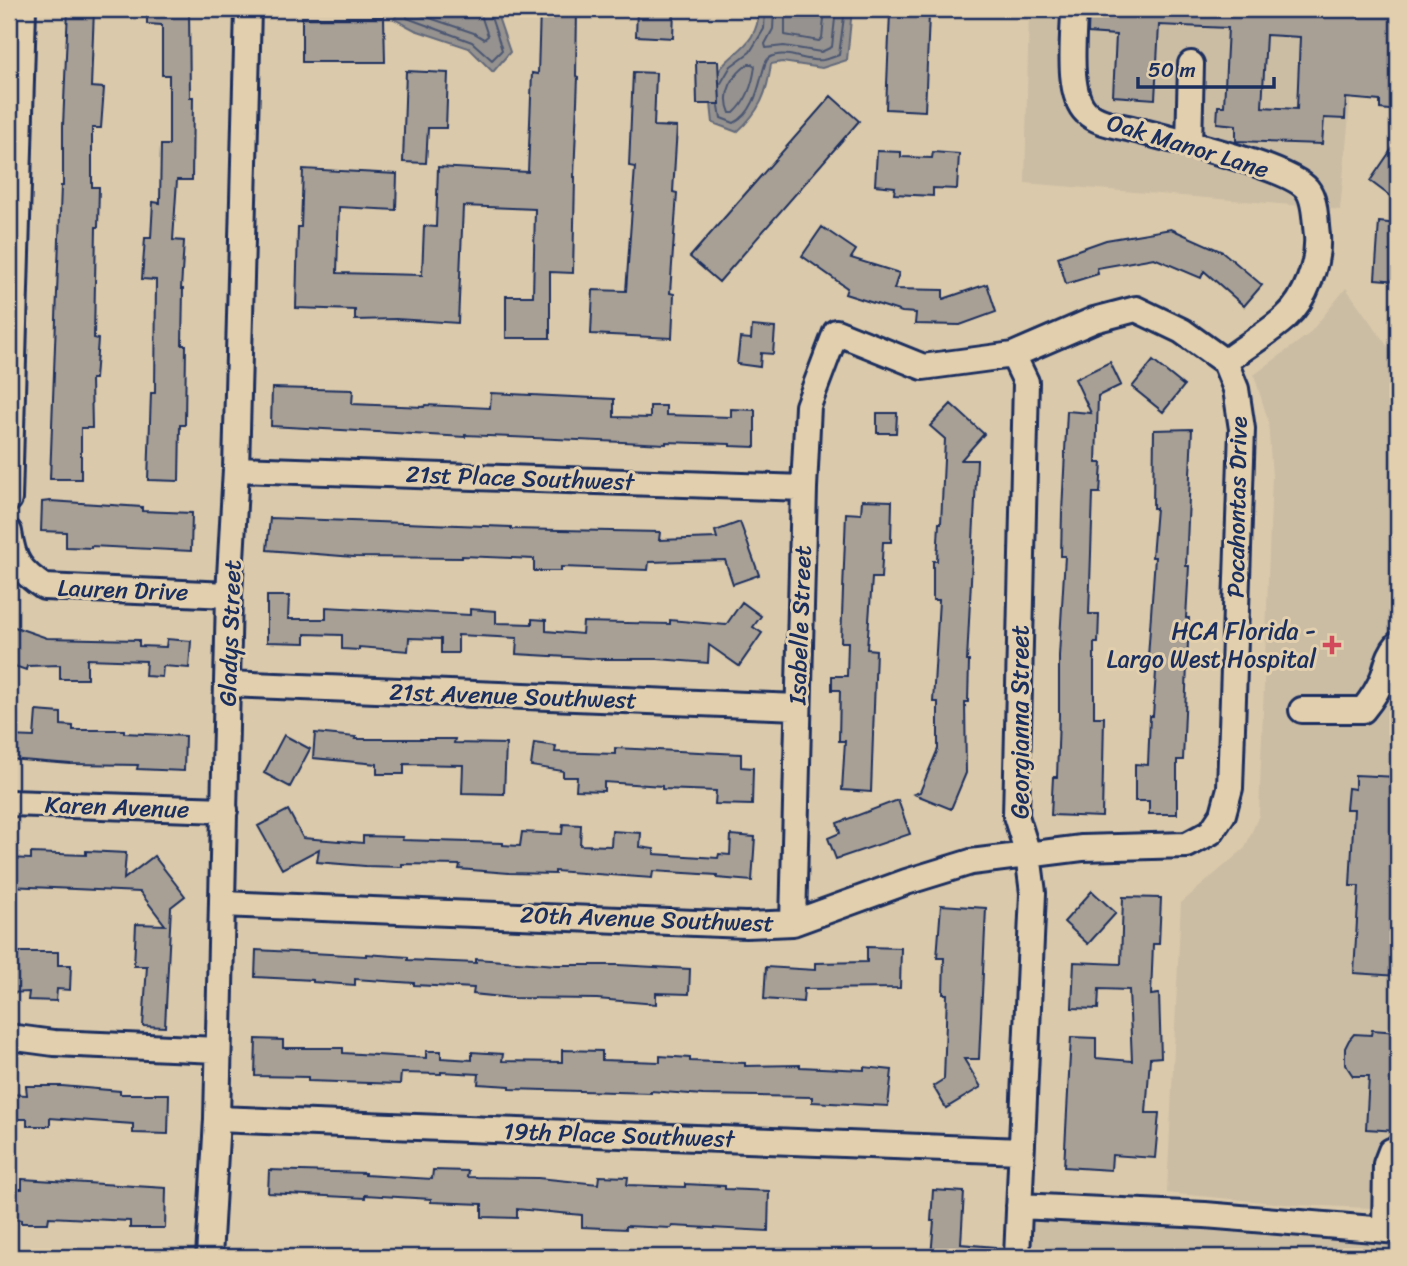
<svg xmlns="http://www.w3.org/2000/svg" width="1407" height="1266" font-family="Sriracha,sans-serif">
<rect width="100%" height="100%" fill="#dac9aa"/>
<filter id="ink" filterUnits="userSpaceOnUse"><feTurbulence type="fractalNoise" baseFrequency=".0143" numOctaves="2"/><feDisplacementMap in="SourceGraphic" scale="14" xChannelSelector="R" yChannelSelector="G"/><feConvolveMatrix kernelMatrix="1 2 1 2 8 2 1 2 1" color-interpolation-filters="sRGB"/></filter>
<g filter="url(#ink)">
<path fill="#cbbda4" d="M1029 9H1065L1077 117 1286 187 1299 197 1303 206 1025 183Z
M1084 9H1359L1340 210 1323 208 1316 186 1105 111 1092 104 1082 81Z
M1346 288 1398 361V1209L1296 1205 1167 1193 1181 903 1245 848 1259 815 1272 476 1268 420 1254 375 1309 334Z
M1029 1190 1398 1245V1257H1027Z"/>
<path fill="#95928f" stroke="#646a7b" stroke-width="2" d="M401 9H499L497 14 510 52 493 72 469 48 415 30 394 19Z
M759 9H852L847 60 822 68 782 62 771 64C767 94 760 111 737 132L713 123C712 112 709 95 712 85 724 49 758 53 759 9Z"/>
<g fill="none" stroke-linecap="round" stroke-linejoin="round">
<path stroke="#4c5772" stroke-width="2" d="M406 9 407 18 472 42 492 60 502 50 491 17 492 9
M415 9 416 13 421 15 474 33 484 39 488 36 482 18V9
M774 9 773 29 765 44 766 48 784 46 821 52 832 47 836 9
M785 9V35L819 41 822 38 825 9
M750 63 755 66C753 83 747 101 734 113H730C721 93 733 74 750 63Z
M721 83 731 66 750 52 764 29 765 9
M719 106 721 118 734 123C762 109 760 63 769 58 785 48 806 63 823 60 828 59 834 57 839 55L845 9"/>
</g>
<path fill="#a8a095" stroke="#1b2f5e" stroke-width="2" fill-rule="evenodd" d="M68 9H94L91 87 104 88 101 128H92V187H99L98 227H96L94 338 98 339 95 379H91L92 428H81V479H50L61 186H63V126Z
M147 9H189L190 97H193L192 180H177L173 240 184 241 181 289H183L182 345H186L185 425H180L179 481 148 480 151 393H155L156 280 142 279 145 238H151L153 202 160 203 161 145H169V75H162V25L147 24Z
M540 9H577L576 76 578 77 574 177H575L573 273 550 272V338H506V296H533L535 209 463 206 458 323 396 319 355 320V310L296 308 298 227H301L303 169 397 174 396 210 339 207 337 273 422 275 424 226 436 227 438 167 528 172 532 73 538 74Z
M637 9H674L673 38 636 36Z
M1089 9H1398V111L1380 109V101L1346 98 1345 119 1324 118 1322 144 1236 141V125L1217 123 1218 106H1224L1228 28 1159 25 1155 99 1113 96 1116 35 1088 33ZM1266 35 1300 37 1297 109 1262 107Z
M890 12 929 15 925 111 886 109Z
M302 17H384L385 62H302Z
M696 61H718L720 104H697Z
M406 71 448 73 446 128H428L426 163 403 162Z
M633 72 656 73 654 126 677 127 673 192 677 193 670 293 674 294 672 338 591 334 593 290 626 291 635 167 629 166Z
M831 96 859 121 719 282 690 257Z
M1398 140V202L1370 181Z
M877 151 901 152V157L932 158 933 152 959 154 957 189 933 188V196L894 194 895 187 875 185Z
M1379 222 1398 224V281L1375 279Z
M822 227 856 250 851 258 899 273 894 289 943 290V299L987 284 996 312 960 325 915 324 916 313 902 312 845 294 847 288 802 256Z
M1171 229 1223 252 1262 285 1244 306 1204 271 1201 278 1154 258 1097 268 1098 274 1066 284 1058 257 1106 240Z
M752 326 775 328 773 354 761 353 760 367 737 364 740 338 751 339Z
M1153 361 1184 386 1163 412 1132 387Z
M1110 362 1121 385 1098 396 1096 463H1102L1100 493H1093L1089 614H1099L1098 643H1094V717H1104L1102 817 1051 815 1053 777H1057L1059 716V656L1065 556H1061L1062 512 1067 411 1091 413 1075 379Z
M272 388 353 390 352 404 424 407 425 405 490 408 491 393 614 399V417L650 418V406H666V415L731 417V409L755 410V447L730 446V444L666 442V444L465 435V437L271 426Z
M951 404 984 434 961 460H977L967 661H969L968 702H965L966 773 951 809 914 794 920 792 938 749V702H933L939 600H933V561H937L939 523H941L945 439 930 426Z
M877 413H897L896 433H877Z
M1192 429 1186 566H1189L1186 618H1189L1183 760H1177V814H1149V801H1135V764L1148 765 1150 716H1153L1157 657H1148L1155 557H1152L1156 508H1153L1154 430Z
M862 500 892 501 891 542H883L881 578H872L867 649 876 650 871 792 842 790 845 741H839L840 690H832V676H847L848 642H841L846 513 861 514Z
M50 501 142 507V511L192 513 191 551 91 546V548L66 547V532L41 531 42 502Z
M270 518 511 527V529L660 532 659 540 717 538 715 531 740 522 759 575 733 584 725 560 649 562 648 570 561 567V571H534V559L462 556V558L354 557 267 550Z
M267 596H289L288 619H326V607L470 615V609L496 611V623L532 624V619L546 620V631L582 634 583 622 670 624V620L726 625 742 602 761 616 753 627 762 633 739 666 709 645 708 663 658 659H603L516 654 517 638 458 635V653H441V639L409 638 408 651 359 647V650L342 649V635L305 634V643L267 642Z
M9 625 47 638 139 640V646L166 647 167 639 191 641 189 668 163 666 162 677 145 676 146 661 87 659V679H60V665L27 666 26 670 9 664Z
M36 711 61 713V725L73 726V730H124V733L185 736 184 771 137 769 138 765 71 764 9 759V736L34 737Z
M315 733 356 737 355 739H455L454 743 506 744 504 794 462 793 463 765 404 764V774H377V764L313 758Z
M284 735 310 749 290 787 264 773Z
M534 743 556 746 555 752 615 754V748L741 754V767L753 768 752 805 715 804 716 791 662 789V786L604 782V791L576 790 577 777H563V771L531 766Z
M1355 775 1398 777V888L1395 887 1392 941 1398 942V976L1354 973 1359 886H1350L1354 809H1346L1348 788 1355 789Z
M898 800 910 834 836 859 828 838 840 833 837 823Z
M288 810 303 838 363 843V836L403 837 402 840 503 843V845L520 846 522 832 562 834 563 824 581 825 580 845 611 846 612 831 641 833 640 847 654 849V854L718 858 719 854 730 855 731 835 755 837 752 881 717 878V875L653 871 652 878 555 871V874L509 873 459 869 460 865 402 864V867L365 866 317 862 319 849 282 869 258 826Z
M86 851 126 853 124 879 154 856 185 896 171 907 165 1027 143 1026 147 966H134L136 924 165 925 140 892 9 886V858L31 859V853L86 855Z
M1092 891 1116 913 1088 944 1064 922Z
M1123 897 1161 898 1159 944H1153L1151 995 1159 994 1161 1057 1150 1058 1146 1113H1159L1155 1158 1112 1155 1111 1170 1064 1167 1071 1037 1096 1038V1058L1132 1061 1129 990 1099 989 1098 1009 1072 1008 1074 962 1121 964Z
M941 905 986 908 979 1059H964L981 1087 946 1108 933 1086 944 1079 947 994H943L944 958H937Z
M867 947 901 948 900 988 804 989 803 1002 764 999 766 967 815 970V963L867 962Z
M256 950 366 956V954L408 957V960L476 963V959L557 965H618L690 969 689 994 656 993V1004L597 999 512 998 473 994 474 988 414 985V983L355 979V985L313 982V980L255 977Z
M9 952H58V965H71L70 990 57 989 56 1001 28 1000 29 992 9 993Z
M1372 1030 1398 1032V1131L1366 1129 1369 1076H1353L1345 1064V1048L1349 1040 1354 1034 1371 1035Z
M256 1039 283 1040V1048H343V1053L426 1058V1051H441V1058L472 1060V1052L503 1054 502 1061 562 1062V1050L602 1051V1060L660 1062V1056L690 1058V1061L745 1063V1066L800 1065V1067L864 1070V1067L892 1070 888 1106 812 1102V1097L703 1095 651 1091V1093L510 1089V1086L478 1084 479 1074 441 1072V1074L401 1073 400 1084 308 1081V1077L255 1076Z
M26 1086H62L120 1091V1094H169L168 1134 133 1133V1124L50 1118V1126H27V1119H9V1094L27 1095Z
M269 1170 365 1173V1175L432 1179 433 1170 468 1171 467 1177 538 1178 598 1184 599 1176 628 1177 627 1185 685 1187V1184L725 1186V1189L769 1191 768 1231 672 1226 671 1228 626 1226V1229L582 1227V1215L517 1209V1218L482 1217V1204L431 1202V1199L365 1195V1198L268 1193Z
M22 1179 166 1188 165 1228H130V1221L49 1217 48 1223H21V1220L9 1219V1189H22Z
M933 1190 964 1192 961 1244 995 1247V1257H931L934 1221H931Z"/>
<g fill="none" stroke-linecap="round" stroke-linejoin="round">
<g stroke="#1b2f5e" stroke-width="30">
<path id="minor" d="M1074 9C1074 35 1066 93 1086 112 1098 124 1121 126 1136 130 1169 139 1288 166 1307 189 1316 200 1315 222 1317 235 1319 263 1306 299 1285 318 1267 334 1244 347 1225 362
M1189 144 1191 64
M1013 355 1026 382 1016 816 1028 854 1033 893 1017 1257
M236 469 804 488
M9 499 23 9
M9 532C13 561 20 571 44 587L229 595
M228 684 798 707
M1302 710H1363C1372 699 1379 689 1384 675 1388 663 1389 654 1398 644
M9 803 225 810
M222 904 746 925 793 923 906 882 971 862 1082 848 1187 845 1211 832 1223 814 1230 788 1242 429 1236 389 1225 362 1182 331 1136 309 1094 320 1013 355 923 367 836 332 808 406 804 488 793 923
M9 1037 54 1043 218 1050
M217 1119 1021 1151
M1019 1206 1205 1215 1398 1231
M1385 1230 1386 1164 1391 1151 1398 1148
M209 1257 217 1119 229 595 236 469 248 9"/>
</g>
<use href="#minor" stroke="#e2cfad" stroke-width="24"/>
</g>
</g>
<path fill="#d1495b" stroke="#e2cfad" stroke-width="2.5" d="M1328.5 634.5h7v7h7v7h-7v7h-7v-7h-7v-7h7z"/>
<g text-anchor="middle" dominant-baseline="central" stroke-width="6" stroke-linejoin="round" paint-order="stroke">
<g font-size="24" fill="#1b2f5e" stroke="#e2cfad">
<text transform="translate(1188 146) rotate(17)">Oak Manor Lane</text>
<text transform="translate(520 478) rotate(2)">21st Place Southwest</text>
<text transform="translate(1237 507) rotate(-89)">Pocahontas Drive</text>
<text transform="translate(123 590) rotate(2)">Lauren Drive</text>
<text transform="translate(800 625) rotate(-88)">Isabelle Street</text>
<text transform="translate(230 633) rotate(-88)">Gladys Street</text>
<text transform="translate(513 696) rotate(2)">21st Avenue Southwest</text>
<text transform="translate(1020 722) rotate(-90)">Georgianna Street</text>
<text transform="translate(117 807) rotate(2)">Karen Avenue</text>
<text transform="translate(647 919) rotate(2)">20th Avenue Southwest</text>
<text transform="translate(619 1135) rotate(2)">19th Place Southwest</text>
</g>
<g font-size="24" fill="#1b2f5e" stroke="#e2cfad" text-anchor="end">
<text x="1316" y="631">HCA Florida -<tspan x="1316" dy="28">Largo West Hospital</tspan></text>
</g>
</g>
<rect width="1407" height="1266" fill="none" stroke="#e2cfad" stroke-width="35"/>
<rect x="18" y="18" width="1372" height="1231" fill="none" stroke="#1b2f5e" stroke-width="2.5" filter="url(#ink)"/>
<path d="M1138 77v10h136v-10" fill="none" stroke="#1b2f5e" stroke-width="3.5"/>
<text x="1148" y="77" font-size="21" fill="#1b2f5e" stroke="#e2cfad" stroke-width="5" paint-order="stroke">50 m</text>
</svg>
